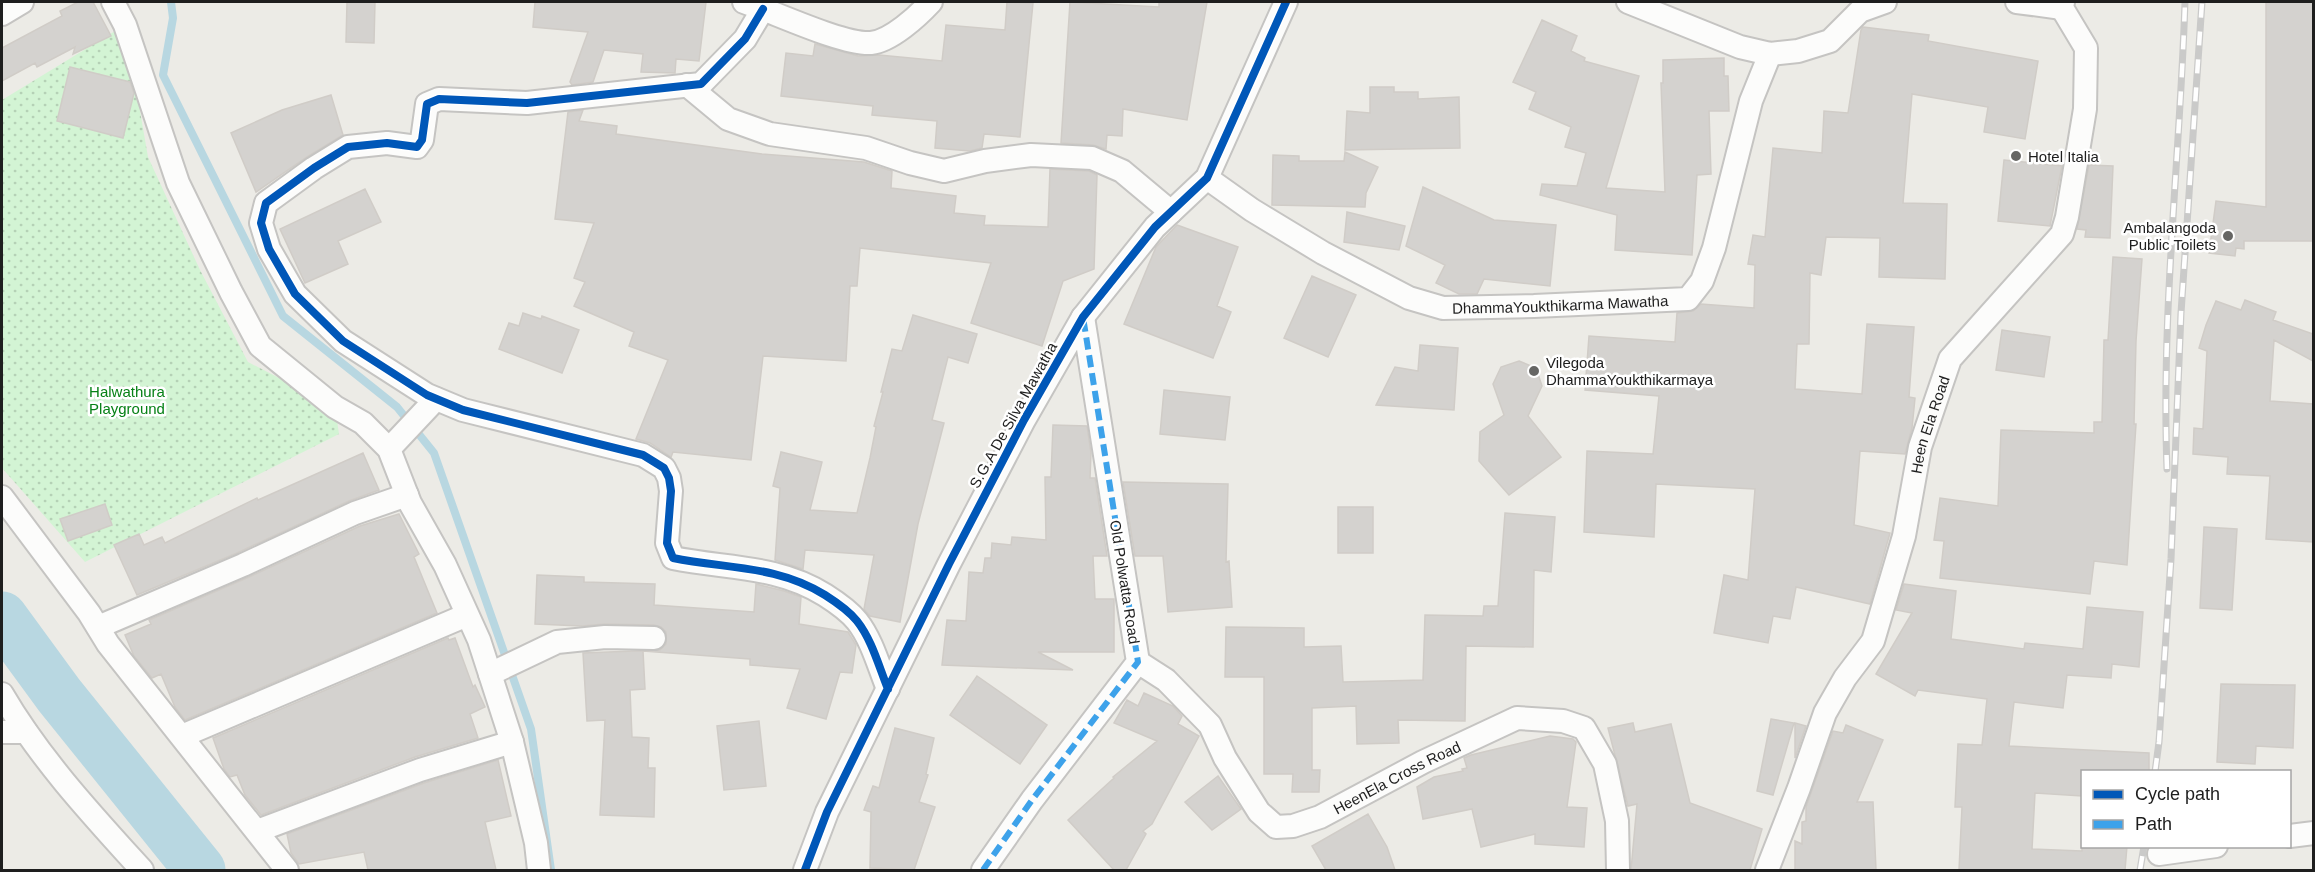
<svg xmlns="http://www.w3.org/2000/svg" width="2315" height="872" font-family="Helvetica,sans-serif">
<defs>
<pattern id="park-dots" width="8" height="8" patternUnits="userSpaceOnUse" patternTransform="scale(1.5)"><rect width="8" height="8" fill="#d3f4d4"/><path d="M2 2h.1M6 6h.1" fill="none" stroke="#b5d1b6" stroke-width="1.8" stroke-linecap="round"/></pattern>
</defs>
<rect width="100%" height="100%" fill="#ecebe6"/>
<path fill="url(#park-dots)" d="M125 25 148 157 200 270 248 362 335 407 339 434 85 562 2 468V100Z"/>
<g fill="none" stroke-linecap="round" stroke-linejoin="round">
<path stroke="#b8d7e1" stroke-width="8" d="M171 2 173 18 163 75 283 316 397 407 434 453 531 729 551 870"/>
<path stroke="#b8d7e1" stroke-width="51" d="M2 617 59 695 200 870"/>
</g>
<path fill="#d4d2cf" stroke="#d0ccc7" stroke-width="1.5" d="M78 2H93L111 36 73 54 75 47 37 67 35 63 2 81V48L62 16 60 11Z
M347 2H375L374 43 346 42Z
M535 2H706L699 61 676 59 675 73 641 72 643 54 604 50 593 82 572 85 570 82 588 32 533 27Z
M1007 2 1033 3 1020 137 984 134 982 148 970 151 935 148 937 121 872 115 873 106 781 96 786 53 813 56 815 44 858 56 879 55 942 61 946 25 1005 30Z
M1070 2 1159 7V2H1207L1187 120 1123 109 1122 136 1107 135 1106 149 1093 145 1061 143Z
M2266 2H2313V241H2244V249L2236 248 2235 256 2209 253 2216 201 2266 207Z
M1542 20 1577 36 1571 51 1585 58 1584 61 1639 76 1606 188 1665 192 1661 83H1663V60L1724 58V76H1728L1729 111H1709L1711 174 1697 175 1692 255 1615 250 1617 215 1540 195 1542 184 1577 186 1586 153 1565 147 1571 127 1529 109 1536 92 1513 82Z
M1863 27 1929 35 1928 41 2038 61 2025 139 1984 132 1988 107 1912 94 1903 203 1947 204 1945 279 1879 277 1880 238 1826 237 1821 275 1810 273 1809 344H1797L1795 389 1862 394 1867 324 1914 327 1909 397 1915 398 1912 428 1905 454 1860 451 1854 525 1890 533 1870 604 1796 587 1790 619 1773 616 1768 643 1714 633 1724 575 1748 580 1755 489 1656 484 1654 537 1584 532 1587 451 1653 454 1659 396 1585 390 1589 336 1675 342 1677 313 1693 311 1701 304 1754 308 1755 265 1748 264 1753 235 1765 237 1773 148 1822 153 1824 111 1848 113 1861 30Z
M70 67 130 82 134 93 123 138 57 121Z
M1370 87H1394V92H1418V99L1459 97 1460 148 1345 150 1347 111 1370 113Z
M331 95 343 135 307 157 256 192 231 133 282 110Z
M583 110 579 121 617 126 616 134 762 154 864 162 892 171 891 188 956 196 954 213 985 216 984 225 1048 227 1050 169 1089 171 1097 175 1094 269 1063 281 1042 346 971 323 991 263 860 248 857 286H850L846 361 763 356 751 460 673 452 671 457 650 443 636 439 668 360 629 346 634 332 574 306 585 282 574 278 594 223 555 219 568 112Z
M1345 152 1378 167 1366 193 1365 207 1272 205 1273 155 1299 156V161H1344Z
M2004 160 2062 166 2050 226 1998 221Z
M2089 165 2113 166 2110 238 2085 237 2086 230 2077 229Z
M1423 187 1494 220 1556 225 1550 286 1484 279 1477 294H1459L1436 283 1445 265 1406 246Z
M365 189 381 222 338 241 348 264 305 283 280 229Z
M1347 212 1405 226 1399 250 1344 242Z
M1177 225 1238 247 1217 306 1231 312 1213 358 1124 324 1156 247Z
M2113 257 2142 259 2136 341 2134 424H2136L2127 565 2094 561 2090 594 1940 578 1944 541 1934 540 1940 498 1998 506 2001 430 2094 433V422H2102L2104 340H2108Z
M1312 276 1356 295 1328 357 1284 338Z
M2245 300 2276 312 2273 320 2313 334V361L2274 340 2270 401 2313 404V542L2266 539 2270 476 2227 474 2228 457 2193 454 2194 428 2203 429 2207 351 2199 348 2206 325 2216 301 2241 310Z
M523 313 541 319 542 316 579 330 562 373 499 349 509 323 519 326Z
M913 315 977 334 968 363 948 357 932 420 944 423 918 524 900 622 870 616 864 609 874 555 805 550 803 569 775 560 780 488 773 486 781 452 822 462 810 510 857 513 870 458 876 427 874 426 883 392H881L892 349 902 351Z
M2002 330 2050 337 2044 377 1996 370Z
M1420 345 1458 348 1454 410 1376 405 1395 367 1418 371Z
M1519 361 1536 368 1542 386 1528 416 1561 457 1509 495 1479 461 1480 432 1504 415 1493 384 1501 367Z
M1164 390 1230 397 1225 440 1160 434Z
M1053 425 1087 426 1091 453 1090 478H1095L1107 556H1093L1095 599H1114V652H1038L1073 670 942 665 947 620 966 621 969 572 983 573 985 558H991L992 543 1011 545 1012 537 1046 540 1045 477H1051Z
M363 453 379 490 349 501 237 553 137 595 114 545 139 534 144 545 162 537 165 543 257 498 258 500Z
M1123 482 1228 484 1226 562 1229 561 1232 607 1168 612 1163 556H1135Z
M105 504 112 525 68 541 60 519Z
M1338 507H1373V553H1338Z
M1505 513 1555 517 1551 572 1534 570 1533 647 1466 646 1465 721 1398 720 1399 743 1357 744 1356 706 1312 708V770H1320L1319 792H1292L1293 774H1264V677H1225L1226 627 1304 628V647L1341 646 1343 682 1423 680 1425 615 1483 616 1484 606H1498Z
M399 514 419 554 414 557 437 613 185 720 175 707 161 674 152 678 134 656 125 635 151 624 149 620 249 577 360 526Z
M2204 527 2237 529 2232 610 2200 608Z
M537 575 584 577V582L655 584 654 605 754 612 756 584 784 591 801 597 799 624 848 632 856 645 852 673 840 672 826 719 787 708 800 669 750 665V659L643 651 645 689 630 690 632 737 649 738 648 768H655L654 817 600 815 605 720 587 721 583 653 660 650 666 644V632L661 627 654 625 605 624 582 626 535 624Z
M1904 584 1956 591 1951 639 2024 649 2025 643 2083 649 2087 607 2143 612 2139 667 2112 664 2111 678 2067 675 2063 708 2014 702 2009 746 2149 753V771H2082V796L2035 793 2032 849 2082 851V846H2127L2125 870H1959L1962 807H1955L1958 744 1982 745 1987 699 1918 690 1915 696 1876 674 1912 613 1896 610Z
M448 638 449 640 455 638 473 687 475 685 485 707 470 714 478 738 415 757 261 815 245 795 237 775 230 777 224 769 213 738Z
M977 676 1047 725 1020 764 950 715Z
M2221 684 2295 685 2293 748 2256 746 2255 764 2217 762Z
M1144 693 1173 706 1182 716 1178 724 1199 736 1152 824 1143 831 1146 834 1126 870H1114L1068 820 1114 778 1113 777 1157 741 1114 723 1127 700 1138 706Z
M1771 719 1794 723 1773 795 1757 791Z
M759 721 766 786 724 790 717 726Z
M1633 723 1635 732 1671 724 1690 803 1762 829 1750 870H1631L1637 804 1628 806 1608 728Z
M1795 723 1806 726 1795 758Z
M1846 725 1883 740 1857 802H1873L1876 870H1795V841L1802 844V822L1806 821V807L1833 731 1843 733Z
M895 728 934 738 926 774 928 775 919 802 935 807 914 870 870 868 871 812 864 810 873 786 879 788Z
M1550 736 1573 739 1576 742 1567 807 1587 808 1584 847 1535 844V834L1481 847 1472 809 1423 819 1417 787 1434 777 1463 771 1462 769 1467 768 1464 758 1471 755Z
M498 760 511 816 485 822 496 870H368L364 852 299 864 291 853 287 834 424 783Z
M1218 776 1241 809 1212 830 1185 802Z
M1368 814 1387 847 1395 870H1326L1312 846Z"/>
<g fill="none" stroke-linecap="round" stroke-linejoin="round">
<g stroke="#c5c4c2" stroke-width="26">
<g id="minor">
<path d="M113 2 125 25 178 183 231 292 260 346 335 407 363 423 389 449 410 503 445 565 479 640 512 742 536 843 539 870"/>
<path d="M744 2C774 12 843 45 871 43 891 41 918 16 931 2"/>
<path d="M1628 2 1740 47 1770 54 1798 51 1830 41 1860 11 1885 2"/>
<path d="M2017 2 2062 8"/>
<path d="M763 9 745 39 701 84 527 103 439 99 427 104 422 140 417 147 387 143 348 147 314 168 266 203 261 223 269 249 295 294 343 341 427 395 463 410 643 455 664 468 669 478 671 491 667 543 673 558C727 569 777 565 825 595 836 602 849 611 857 621 872 640 879 667 888 689"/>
<path d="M2 14 22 2"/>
<path d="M687 85 728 119 770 134 866 148 910 163 944 171 985 161 1031 155 1092 158 1122 171 1171 212"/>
<path id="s1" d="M1207 178 1252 210 1323 253 1409 298 1443 308 1534 306 1688 299 1702 281 1714 248 1751 101 1770 54"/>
<path d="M389 449 436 399"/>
<path d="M2 497 89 613 108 644 287 870"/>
<path d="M98 627 243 565 355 513 407 495"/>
<path id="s2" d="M1138 662 1166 680 1210 725 1225 758 1259 812 1276 827 1293 826 1320 817 1423 762 1517 718 1563 721 1584 728 1605 764 1617 821 1618 870"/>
<path d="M490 674 557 642 605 637 654 638"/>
<path d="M2 694C40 759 92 815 142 870"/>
<path d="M2 732H26"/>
<path d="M182 736 467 615"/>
<path d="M257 831 420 770 512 742"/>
<path d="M2290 836 2314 833"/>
<path d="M2159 854 2216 846"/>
<path d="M805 870 827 812 949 564 1024 420 1083 317 1155 227 1207 178 1286 2"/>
<path d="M983 870 1032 800 1138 662 1083 317"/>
<path id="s3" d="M1767 870 1799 788 1825 713 1845 678 1873 641 1904 536 1920 447 1950 359 2062 234 2067 217 2085 109 2086 48 2062 8 2063 2"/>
</g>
</g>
<use href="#minor" stroke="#fcfcfb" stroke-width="22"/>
<g stroke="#cacac9" stroke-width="7">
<path id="rail" d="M2167 469C2161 313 2180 157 2185 2
M2155 772 2159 742 2171 559 2181 313 2202 2
M2140 870 2144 846"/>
</g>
<use href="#rail" stroke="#fff" stroke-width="4.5" stroke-dasharray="14" stroke-linecap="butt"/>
<path stroke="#3da2ea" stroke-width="6" stroke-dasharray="12 6" stroke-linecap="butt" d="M983 870 1032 800 1138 662 1083 317"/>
<g stroke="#fff" stroke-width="11">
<path id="cycleway" d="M763 9 745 39 701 84 527 103 439 99 427 104 422 140 417 147 387 143 348 147 314 168 266 203 261 223 269 249 295 294 343 341 427 395 463 410 643 455 664 468 669 478 671 491 667 543 673 558C727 569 777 565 825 595 836 602 849 611 857 621 872 640 879 667 888 689
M805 870 827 812 949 564 1024 420 1083 317 1155 227 1207 178 1286 2"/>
</g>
<use href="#cycleway" stroke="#0057b8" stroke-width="8"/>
</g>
<g fill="#666664" stroke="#fff" stroke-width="2">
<circle cx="2016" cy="156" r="6"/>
<circle cx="2228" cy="236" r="6"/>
<circle cx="1534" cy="371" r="6"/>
</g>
<g text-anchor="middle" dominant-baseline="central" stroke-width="5" stroke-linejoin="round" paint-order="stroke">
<g font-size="15" fill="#1e1e1e" stroke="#fff" text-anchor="start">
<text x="2028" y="156">Hotel Italia</text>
<text x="2216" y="227" text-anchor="end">Ambalangoda<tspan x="2216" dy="17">Public Toilets</tspan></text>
<text x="1546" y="362">Vilegoda<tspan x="1546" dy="17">DhammaYoukthikarmaya</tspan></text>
</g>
<g font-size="15" fill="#1e1e1e" stroke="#fff">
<text stroke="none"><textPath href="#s1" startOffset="388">DhammaYoukthikarma Mawatha</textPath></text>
<text transform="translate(1013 415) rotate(-61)">S.G.A De Silva Mawatha</text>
<text stroke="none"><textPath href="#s3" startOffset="478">Heen Ela Road</textPath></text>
<text transform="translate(1125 582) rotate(81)">Old Polwatta Road</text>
<text stroke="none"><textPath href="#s2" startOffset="351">HeenEla Cross Road</textPath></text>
</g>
<g font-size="15" fill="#078116" stroke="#fff">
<text x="127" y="391">Halwathura<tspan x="127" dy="17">Playground</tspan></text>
</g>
</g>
<rect width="2315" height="872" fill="none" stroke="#1e1e1e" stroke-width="6"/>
<rect x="2081" y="770" width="210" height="78" fill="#ffffff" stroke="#a5a5a5" stroke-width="1.5"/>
<rect x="2093" y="790" width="30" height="9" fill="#0057b8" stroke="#a5a5a5" stroke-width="1.5"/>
<text x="2135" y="800" font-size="18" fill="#1e1e1e">Cycle path</text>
<rect x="2093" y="820" width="30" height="9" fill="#3da2ea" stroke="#a5a5a5" stroke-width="1.5"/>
<text x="2135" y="830" font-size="18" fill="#1e1e1e">Path</text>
</svg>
